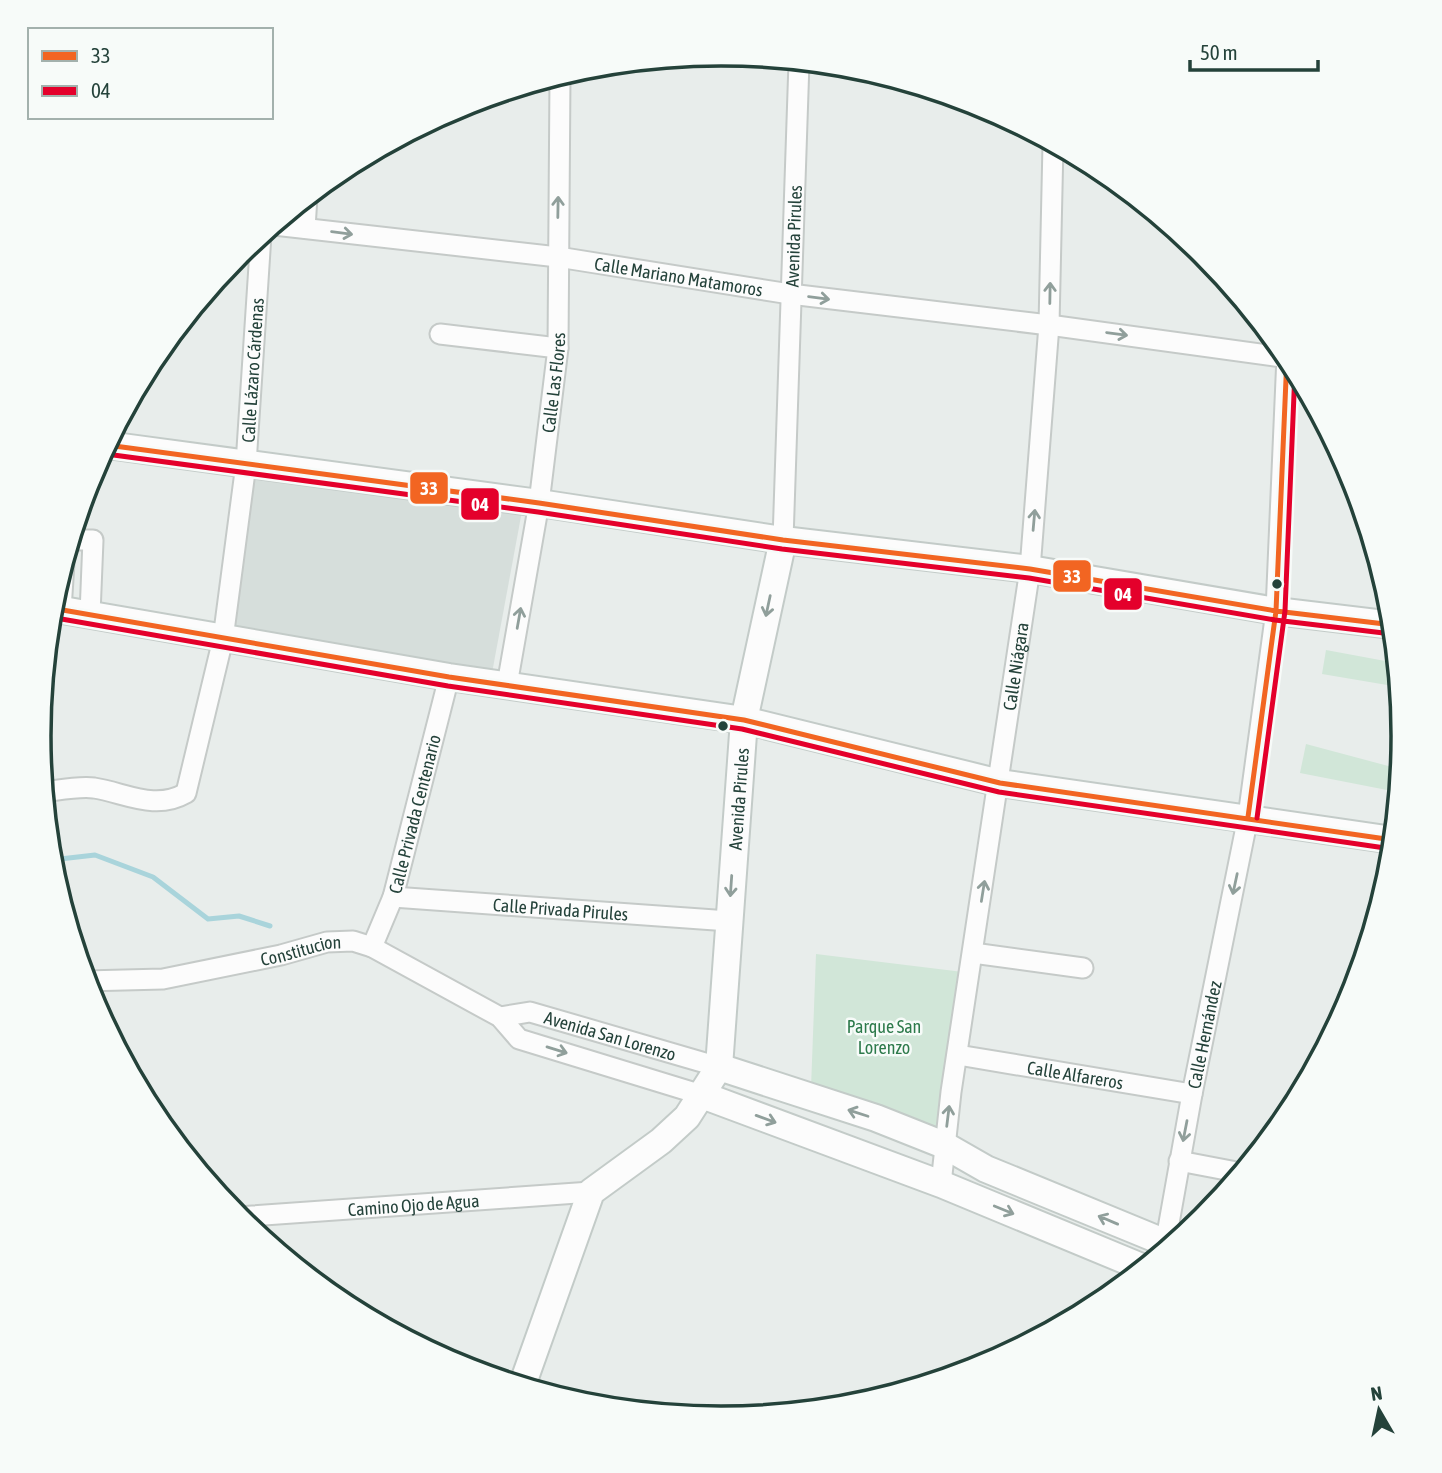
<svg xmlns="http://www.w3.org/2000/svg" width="1442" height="1473" font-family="'Asap Condensed',sans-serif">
<rect width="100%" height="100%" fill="#e8edeb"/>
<path fill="#d6dedb" d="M251 476 522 511 492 673 230 626Z"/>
<path fill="#d1e6d8" d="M1326 650 1396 663 1399 687 1322 674Z
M1306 744 1392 767 1387 790 1300 773Z
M816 954 963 972 939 1136 811 1088Z"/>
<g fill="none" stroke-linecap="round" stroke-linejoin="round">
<path stroke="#a9d4db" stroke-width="5" d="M51 865 60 859 95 855 153 877 208 919 239 916 270 926"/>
<g stroke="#c5cac8" stroke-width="23">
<g id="street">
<path id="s1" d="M274 225 558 257 790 294 1049 325 1289 358"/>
<path d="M305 228 307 197"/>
<path d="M440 334 558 348"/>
<path d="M71 540H93L90 614"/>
<path id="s2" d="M783 540 799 62"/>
<path d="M61 610 64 563"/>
<path id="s3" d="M507 685 539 503 558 348 560 76"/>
<path id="s4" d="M44 792C60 790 79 786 94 788 126 793 155 811 186 793L223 639 246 464 261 235"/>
<path id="s5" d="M393 897 729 921"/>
<path id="s6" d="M372 947 393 897 449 677"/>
<path d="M973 953 1083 968"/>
<path id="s7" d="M85 981 163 979 281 955 327 942 353 941 372 947 500 1017 519 1039 702 1095"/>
<path id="s8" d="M500 1017 530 1012 719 1067"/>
<path id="s9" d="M958 1055 1192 1094"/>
<path d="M1179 1161 1242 1173"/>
<path id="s10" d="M941 1184 951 1092 1030 569 1049 325 1053 144"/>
<path id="s11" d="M237 1217 591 1192"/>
<path id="s12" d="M1164 1251 1192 1094 1248 817 1276 611 1287 356"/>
</g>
</g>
<g stroke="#c3cbc8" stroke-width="30">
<g id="secondary">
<path d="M107 445 539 503 783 540 1030 569 1276 611 1393 625"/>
<path d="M51 608 449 677 744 720 1000 783 1393 840"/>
<path d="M719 1067 876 1118 944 1145 986 1169 1171 1245"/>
<path d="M702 1095 941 1184 1144 1268"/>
<path id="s13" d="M522 1386 591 1192 661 1141 687 1117 719 1067 744 720 783 540"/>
</g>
</g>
<use href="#street" stroke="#fcfcfc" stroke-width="19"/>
<use href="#secondary" stroke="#fcfcfc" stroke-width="26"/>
<g stroke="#f7fbf9" stroke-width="10">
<path id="bus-1" d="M107 445 539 503 783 540 1030 569 1276 611 1393 625
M51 608 449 677 744 720 1000 783 1393 840
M1248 817 1276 611 1287 356"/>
</g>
<g stroke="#f7fbf9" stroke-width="10">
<path id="bus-2" d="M106 454 538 512 782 549 1029 578 1275 620 1392 634
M50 617 448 686 742 729 999 792 1392 849
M1257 818 1285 611 1295 370"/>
</g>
<use href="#bus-1" stroke="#f26522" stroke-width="5"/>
<use href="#bus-2" stroke="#e4002b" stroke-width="5"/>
</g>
<defs><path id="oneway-shaft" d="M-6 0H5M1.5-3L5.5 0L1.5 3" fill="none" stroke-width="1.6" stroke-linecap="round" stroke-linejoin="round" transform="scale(1.75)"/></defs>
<g stroke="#909f9b">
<use href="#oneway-shaft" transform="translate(558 207) rotate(-89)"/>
<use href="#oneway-shaft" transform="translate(342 233) rotate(7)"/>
<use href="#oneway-shaft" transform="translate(1050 293) rotate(-89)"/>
<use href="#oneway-shaft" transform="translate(819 298) rotate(7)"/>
<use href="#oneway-shaft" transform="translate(1117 334) rotate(8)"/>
<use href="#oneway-shaft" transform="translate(1034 520) rotate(-85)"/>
<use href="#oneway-shaft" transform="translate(768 606) rotate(102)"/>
<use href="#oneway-shaft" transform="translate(519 618) rotate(-80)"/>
<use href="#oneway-shaft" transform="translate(1235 884) rotate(102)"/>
<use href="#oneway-shaft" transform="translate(731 886) rotate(94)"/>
<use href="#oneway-shaft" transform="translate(983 891) rotate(-81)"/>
<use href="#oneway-shaft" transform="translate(557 1050) rotate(17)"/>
<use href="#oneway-shaft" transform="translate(858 1113) rotate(-162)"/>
<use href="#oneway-shaft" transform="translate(948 1116) rotate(-83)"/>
<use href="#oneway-shaft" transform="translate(766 1119) rotate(20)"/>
<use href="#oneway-shaft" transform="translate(1185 1131) rotate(101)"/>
<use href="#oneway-shaft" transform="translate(1004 1210) rotate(22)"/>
<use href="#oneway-shaft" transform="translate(1108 1220) rotate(-157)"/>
</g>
<g fill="#24423a" stroke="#f7fbf9" stroke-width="2.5">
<circle cx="1277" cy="584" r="6"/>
<circle cx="723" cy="726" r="6"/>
</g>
<g text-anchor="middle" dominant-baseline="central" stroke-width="5" stroke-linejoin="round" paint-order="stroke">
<g font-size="18" fill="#24423a" stroke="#f7fbf9">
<text stroke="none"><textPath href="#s2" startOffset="304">Avenida Pirules</textPath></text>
<text stroke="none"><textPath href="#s1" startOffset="408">Calle Mariano Matamoros</textPath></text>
<text stroke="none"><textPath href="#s4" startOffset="574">Calle Lázaro Cárdenas</textPath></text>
<text stroke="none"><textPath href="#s3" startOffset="306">Calle Las Flores</textPath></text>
<text stroke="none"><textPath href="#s10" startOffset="523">Calle Niágara</textPath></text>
<text stroke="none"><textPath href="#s13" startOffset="656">Avenida Pirules</textPath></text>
<text stroke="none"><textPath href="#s6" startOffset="140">Calle Privada Centenario</textPath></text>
<text stroke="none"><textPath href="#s5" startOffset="168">Calle Privada Pirules</textPath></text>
<text stroke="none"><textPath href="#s7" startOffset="219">Constitucion</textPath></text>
<text stroke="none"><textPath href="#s12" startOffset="220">Calle Hernández</textPath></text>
<text stroke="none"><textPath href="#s8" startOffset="114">Avenida San Lorenzo</textPath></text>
<text stroke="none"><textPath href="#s9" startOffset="119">Calle Alfareros</textPath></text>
<text stroke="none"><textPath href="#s11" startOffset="177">Camino Ojo de Agua</textPath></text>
</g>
<g font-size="18" fill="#2d7a4b" stroke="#f7fbf9">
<text x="884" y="1026">Parque San<tspan x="884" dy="21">Lorenzo</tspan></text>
</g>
</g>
<path d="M0 0H1442V1473H0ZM51 736a670 670 0 1 1 1340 0a670 670 0 1 1-1340 0Z" fill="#f7fbf9" fill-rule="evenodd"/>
<path fill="none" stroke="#24423a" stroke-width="3.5" d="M51 736a670 670 0 1 1 1340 0a670 670 0 1 1-1340 0Z"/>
<g stroke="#f7fbf9" stroke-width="2.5">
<rect x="409" y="471" width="40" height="34" rx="7" fill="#f26522"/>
<rect x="460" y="487" width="40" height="34" rx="7" fill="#e4002b"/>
<rect x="1052" y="559" width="40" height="34" rx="7" fill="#f26522"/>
<rect x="1103" y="577" width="40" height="34" rx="7" fill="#e4002b"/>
</g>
<g font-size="19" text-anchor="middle" font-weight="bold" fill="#fff">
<text x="429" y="495">33</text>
<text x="480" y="511">04</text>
<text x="1072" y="583">33</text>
<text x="1123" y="601">04</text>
</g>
<rect x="28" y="28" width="245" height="91" fill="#f7fbf9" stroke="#a3b1ad" stroke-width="2"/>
<rect x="42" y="51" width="35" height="10" fill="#f26522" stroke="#a3b1ad" stroke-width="2"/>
<text x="91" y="63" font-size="21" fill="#24423a">33</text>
<rect x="42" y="86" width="35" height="10" fill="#e4002b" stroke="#a3b1ad" stroke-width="2"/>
<text x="91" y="98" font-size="21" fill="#24423a">04</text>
<g transform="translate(1379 1410) rotate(351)" stroke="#f7fbf9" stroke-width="5" paint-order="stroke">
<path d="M0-5L12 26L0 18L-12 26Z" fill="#24423a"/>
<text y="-10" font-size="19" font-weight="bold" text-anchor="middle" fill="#24423a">N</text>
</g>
<path d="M1190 60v10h128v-10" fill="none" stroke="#24423a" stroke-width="3.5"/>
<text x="1200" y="60" font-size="21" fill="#24423a" stroke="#f7fbf9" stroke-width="5" paint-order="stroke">50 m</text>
</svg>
